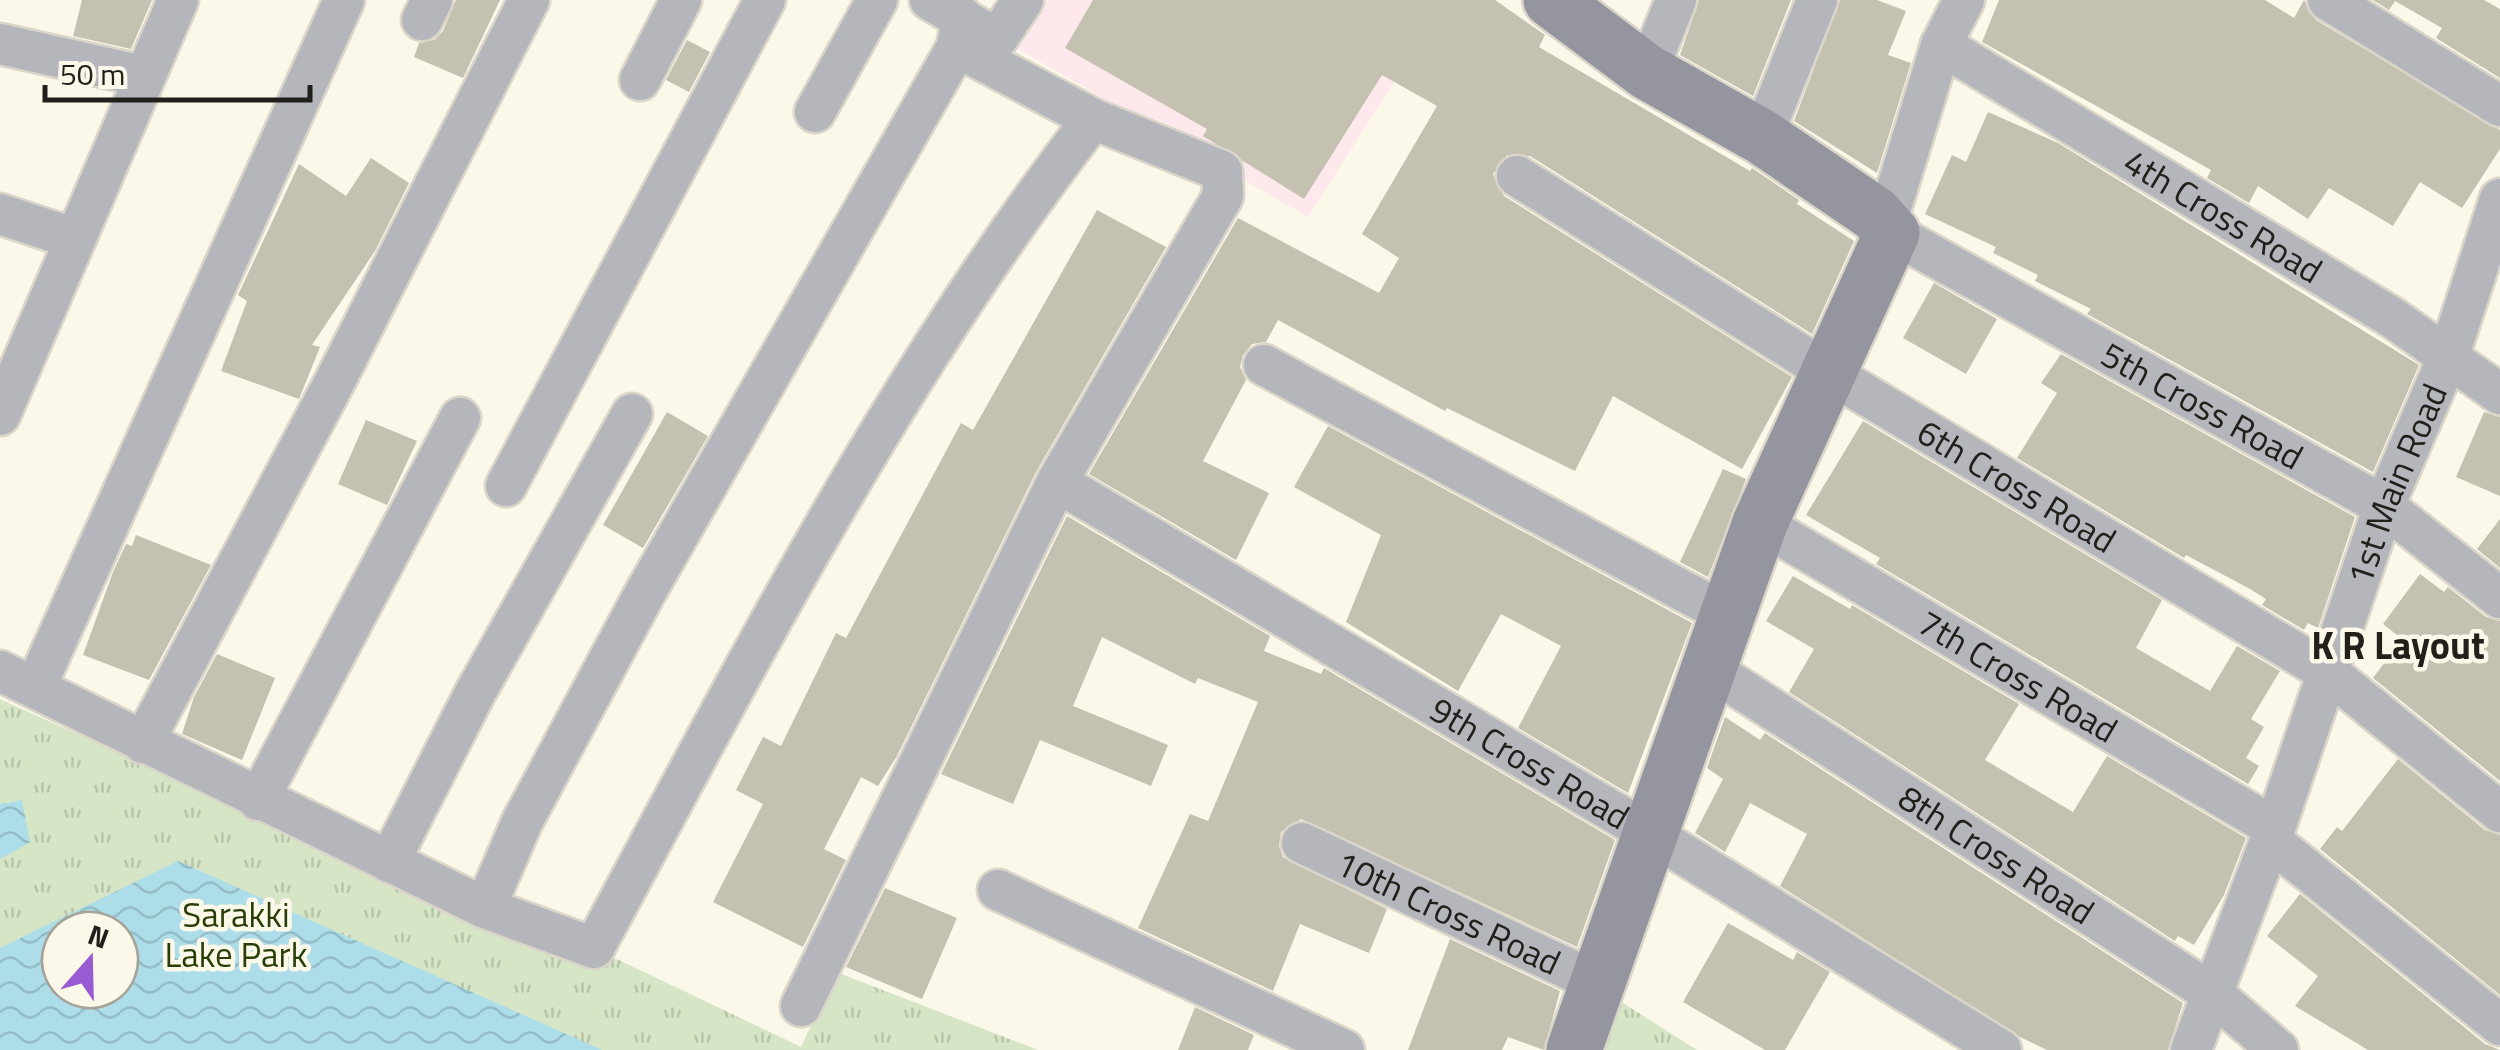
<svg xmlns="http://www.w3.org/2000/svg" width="2500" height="1050" font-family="'Titillium Web',sans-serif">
<defs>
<pattern id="grass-tufts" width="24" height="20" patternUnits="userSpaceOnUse" patternTransform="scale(2.5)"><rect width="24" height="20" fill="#d5e5c6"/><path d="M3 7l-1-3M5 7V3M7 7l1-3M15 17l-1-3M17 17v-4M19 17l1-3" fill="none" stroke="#b7c4aa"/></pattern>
<pattern id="water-waves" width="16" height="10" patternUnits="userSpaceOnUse" patternTransform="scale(2.5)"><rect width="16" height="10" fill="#addde9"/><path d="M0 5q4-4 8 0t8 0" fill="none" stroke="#95bdc7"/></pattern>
</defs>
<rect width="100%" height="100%" fill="#fcf8e9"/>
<path fill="#fde8ec" d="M1033 0H1446L1308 217 1006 42Z"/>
<path fill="url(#grass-tufts)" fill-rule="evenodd" d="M0 699 472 913 619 960 801 1047 836 972 1038 1050H0ZM60 930H120V990H60Z
M1612 996 1697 1050H1595Z"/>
<path fill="url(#water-waves)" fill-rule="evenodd" d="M22 800 30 842 0 859V804Z
M178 861 602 1050H0V948ZM120 930V990H60V930Z"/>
<path fill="#c4c1b1" d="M82 0H152L131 49 73 36Z
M456 0H500L463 78 414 57 419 43 434 40 443 31Z
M1093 0H1495L1545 35 1539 47 1750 171 1752 168 1799 200 1797 204 1854 241 1812 334 1530 156 1507 155 1493 174 1504 196 1792 377 1742 469 1613 396 1575 471 1447 408 1445 411 1278 320 1266 342 1252 344 1243 355 1240 367 1246 380 1203 461 1269 493 1236 560 1089 474 1238 218 1379 293 1399 258 1362 234 1437 106 1382 75 1304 199 1203 136 1207 129 1065 48Z
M1699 0H1791L1753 96 1680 55Z
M1840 0H1877L1906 11 1888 55 1911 63 1877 173 1794 121Z
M1999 0H2265L2294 18 2304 0 2316 20 2500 130V149L2462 208 2420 182 2393 226 2329 188 2308 219 2258 186 2249 203 2207 178 2211 170 1982 42Z
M2373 0H2484L2500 9V78L2436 38 2442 28 2395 1 2389 10Z
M687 40 710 52 689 92 666 80Z
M1988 112 2058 143 2419 365 2373 472 2087 314 2091 309 2035 281 2038 275 1993 253 1996 247 1925 214 1952 155 1966 162Z
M371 158 409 183 375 251 312 345 320 347 299 399 221 371 247 301 238 295 299 164 346 196Z
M1097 210 1166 247 1036 472 897 756 878 786 861 777 824 849 846 860 803 947 713 902 763 804 736 790 763 737 781 746 836 633 846 638 961 423 973 430Z
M1934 283 1997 319 1966 374 1903 338Z
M2061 354 2355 517 2318 628 2308 623 2304 630 2262 605 2266 599 2250 589 2186 555 2184 558 2017 458 2057 393 2041 383Z
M667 412 708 436 643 548 603 525Z
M2484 412 2500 417V496L2456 477Z
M366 420 417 441 387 505 338 484Z
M1863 421 2162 600 2136 648 2210 691 2237 646 2280 671 2251 719 2264 727 2246 758 2259 766 2248 784 1876 564 1880 558 1806 515Z
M1328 426 1692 623 1628 793 1518 728 1561 646 1501 614 1458 691 1346 622 1381 535 1294 487Z
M1723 469 1746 479 1708 577 1680 562Z
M1067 516 1270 636 1264 651 1321 674 1324 668 1615 840 1577 947 1301 819 1281 832 1279 846 1283 857 1387 909 1369 953 1300 924 1273 991 1138 928 1190 814 1208 821 1258 702 1198 678 1195 684 1102 637 1073 706 1168 745 1151 786 1040 740 1013 804 941 774Z
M2500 519V568L2477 549Z
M136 535 211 565 149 680 83 655 113 572 126 544 132 546Z
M2420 574 2444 592 2448 587 2486 617 2500 621V781L2373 678 2402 639 2383 624Z
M1793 576 1850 609 1852 605 2019 704 1985 760 2073 812 2107 756 2246 838 2224 895 2194 945 2178 936 2175 941 1789 692 1814 649 1766 621Z
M217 654 275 678 242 760 182 734 194 697Z
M1725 717 1760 740 1765 733 2183 1003 2168 1050H2047L2020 1037 1780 886 1807 834 1750 803 1725 852 1695 833 1723 779 1707 768Z
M2398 759 2485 830 2500 835V995L2320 849 2337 827 2342 831Z
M885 888 957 918 922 999 846 967Z
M2300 894 2485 1044 2500 1050H2368L2295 1006 2318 976 2267 936Z
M1728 923 1793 960 1797 952 1830 972 1785 1050H1765L1683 1002Z
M1450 939 1560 991 1544 1050 1508 1037 1502 1050H1408Z
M1195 1007 1254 1035 1248 1050H1178Z"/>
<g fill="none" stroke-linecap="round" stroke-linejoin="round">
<g stroke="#d9d5c8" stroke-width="45">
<g id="street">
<path d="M930 0 997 39 1023 0"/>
<path d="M2328 0 2500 106"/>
<path d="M422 20 432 0"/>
<path d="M0 44 143 76"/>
<path id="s1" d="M1941 45 2393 318 2500 394"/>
<path d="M1647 72 1676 0"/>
<path d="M640 80 681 0"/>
<path d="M815 112 877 0"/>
<path d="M1762 137 1817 0"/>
<path id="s2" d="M1517 176 1831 374 2329 673 2500 812"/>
<path d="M0 214 75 239"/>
<path d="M1886 224 1941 45 1964 0"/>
<path id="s3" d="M1892 233 2384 506 2500 598"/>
<path d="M1264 365 1726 614"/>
<path d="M0 415 178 0"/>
<path id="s4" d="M1057 482 1649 833 2001 1050"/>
<path d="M506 486 765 0"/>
<path id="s5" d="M1760 523 2275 828"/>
<path id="s6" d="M1707 667 2213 994 2278 1050"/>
<path d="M0 671 485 908 594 948C747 664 895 374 1093 119"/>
<path d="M36 686 344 0"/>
<path d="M143 743 334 383 529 0"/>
<path d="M258 800 460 418"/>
<path d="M2270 840 2500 1025"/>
<path id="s7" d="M1302 843 1596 982"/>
<path d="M389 862 475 693 632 414"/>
<path d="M998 890 1344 1050"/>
<path d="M485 908 522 822 645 593 957 47 962 17"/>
<path d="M801 1006 1057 482 1223 196 1222 171 1093 119 957 47"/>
<path id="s8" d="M2191 1050 2275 828 2384 506 2449 355 2500 199"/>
</g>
</g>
<g stroke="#d9d5c8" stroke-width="60">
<path id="secondary" d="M1551 0 1647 72 1762 137 1875 214 1892 233 1760 523 1574 1050"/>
</g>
<use href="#street" stroke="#b5b5bc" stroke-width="40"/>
<use href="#secondary" stroke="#94959e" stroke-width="55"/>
</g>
<g text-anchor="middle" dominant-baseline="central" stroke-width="9" stroke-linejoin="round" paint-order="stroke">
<g font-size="35" fill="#22201b" stroke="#fcf8e9">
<text stroke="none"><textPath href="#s1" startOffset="330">4th Cross Road</textPath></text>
<text stroke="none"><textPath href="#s3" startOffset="355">5th Cross Road</textPath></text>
<text stroke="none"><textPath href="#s8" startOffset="602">1st Main Road</textPath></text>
<text stroke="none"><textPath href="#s2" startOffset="588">6th Cross Road</textPath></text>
<text stroke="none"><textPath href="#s5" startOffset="300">7th Cross Road</textPath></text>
<text stroke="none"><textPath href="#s4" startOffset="550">9th Cross Road</textPath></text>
<text stroke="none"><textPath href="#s6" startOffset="345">8th Cross Road</textPath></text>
<text stroke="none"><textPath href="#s7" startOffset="162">10th Cross Road</textPath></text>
</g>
<g font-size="35" fill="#283e06" stroke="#fcf8e9">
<text x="236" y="914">Sarakki<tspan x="236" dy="40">Lake Park</tspan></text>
</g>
<g font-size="38" font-weight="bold" fill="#22201b" stroke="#fcf8e9">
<text x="2398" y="645">K R Layout</text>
</g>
</g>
<g transform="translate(90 960) rotate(20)"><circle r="48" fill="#fcf8e9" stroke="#a5a297" stroke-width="2.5"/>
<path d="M0-8L18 38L0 25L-18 38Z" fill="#985bd2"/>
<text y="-15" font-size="28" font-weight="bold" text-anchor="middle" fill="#22201b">N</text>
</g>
<path d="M45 85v15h265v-15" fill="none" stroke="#22201b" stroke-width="5"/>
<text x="60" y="85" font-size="30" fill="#22201b" stroke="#fcf8e9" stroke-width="8" paint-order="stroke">50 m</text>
</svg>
